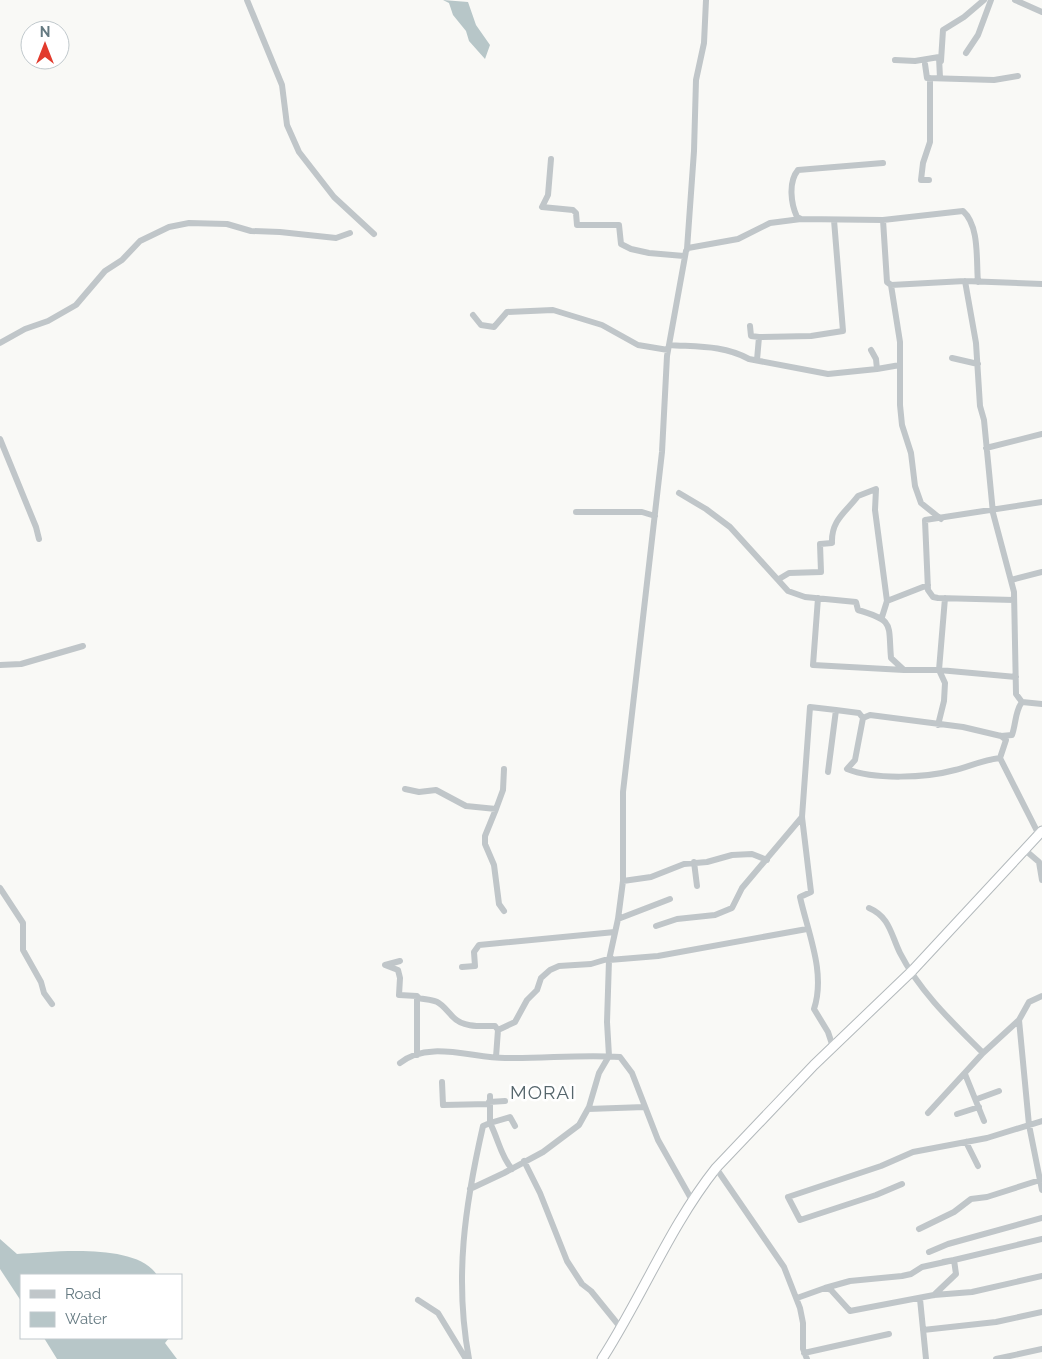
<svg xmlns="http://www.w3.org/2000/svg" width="1042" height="1359" font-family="Raleway,sans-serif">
<rect width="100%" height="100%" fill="#f9f9f6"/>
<path fill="#b7c6c8" d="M443 0 468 2 476 25 490 45 485 59 469 41 466 31 453 15 449 3Z
M0 1239 17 1254C52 1252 136 1242 157 1275H21V1301L0 1269Z
M44 1338H169L165 1343 177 1359H57Z"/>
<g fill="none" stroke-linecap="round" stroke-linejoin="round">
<g stroke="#b3b9bc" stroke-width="11">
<path id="highway" d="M602 1359C642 1297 670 1226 716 1168L814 1065 912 971 1042 831"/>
</g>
<path stroke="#c0c6c9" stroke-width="6" d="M247 0 282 85 287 125 299 152 334 197 374 234
M1015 0 1042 12
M966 53 978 35 991 0
M895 60 915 61 939 57 940 78
M941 61 943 30 964 17 984 0
M925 64 927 78 994 80 1018 76
M551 159 548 195 542 207 573 210 576 213 577 225H619L621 244 631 249 649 253 684 256
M883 163 798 170C788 182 791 204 797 217L801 219 883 220 963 211C980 226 976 262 978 282
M929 180H921L923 163 930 142V78
M883 220 887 282 891 285 965 281 1042 284
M687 249 694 151 696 80 704 43 706 0
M965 281 976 343 980 406 984 420 993 513 1014 592 1016 694 1022 702 1042 704
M891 285 900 342V405L902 425 911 453 915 486 921 503 941 519
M473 315 481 325 494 327 507 312 553 310 602 325 638 345 668 350
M750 326 751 336 759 337 811 336 843 331 834 220
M0 343 25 329 48 321 76 305 105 271 122 260 140 241 169 227 189 223 227 224 251 231 280 232 336 238 350 233
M669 345C697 347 723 345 749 359L828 374 877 369 876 359 871 350
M952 358 978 364
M757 360 759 337
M877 369 900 365
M0 439 36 527 39 539
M986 448 1042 434
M679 493 706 509 730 527 788 591 805 597 856 602 858 610C895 621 888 623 891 658L904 670H939L1016 677
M576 512H642L655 516
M779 579 789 573 821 572 820 544 832 543C831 520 846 512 858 496L876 489 875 510 887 601
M1011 580 1042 572
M818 598 813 665 904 670
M1014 600 938 598 933 597 928 590 925 520 1042 502
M882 617 887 601 928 585
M0 665 21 664 83 646
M1022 702C1015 711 1016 724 1012 735L1001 736 963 727 870 715 863 718 855 760 847 769C874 780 926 778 955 770 970 766 984 760 1000 758L1039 835 1041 834
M938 725 944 701 945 683 939 670 945 598
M1000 758 1006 740 1001 736
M828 772 836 710 859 713 863 718
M405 789 419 792 436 790 466 806 496 809 503 790 504 769
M496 809 485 836V844L494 865 499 904 504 911
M1025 850 1039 862 1042 880
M694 862 697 886
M623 881 651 877 684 864 707 862 732 855 752 854 767 860
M0 888 23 923V950L41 982 44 993 52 1004
M869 908C890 917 891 935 900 953 920 992 953 1023 983 1053
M618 919 670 899
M656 926 677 919 715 915 732 908 742 888 802 817
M609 960 658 956 807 929
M400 961 385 965 398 970 400 978 399 995 417 996 419 998
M462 967 475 966 474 952 479 945 615 932
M1019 1020 1029 1125 1042 1190
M833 1047 828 1032 814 1009C826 973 808 933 800 897L811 892 802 817 810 707 836 710
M417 1055V998C441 1001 438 1001 453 1017 463 1028 482 1026 495 1026L498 1030 515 1022 527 1000 537 990 541 978 550 970 559 966 591 964 611 958
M496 1057 498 1030
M400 1063C428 1040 472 1058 505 1058 543 1059 581 1054 620 1057L632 1073 658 1140 693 1202
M965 1074 984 1121
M442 1082 443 1105 489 1104
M977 1099 999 1091
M489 1102 505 1101
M588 1109 645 1107
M928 1113 983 1053 1019 1020 1029 1002 1042 996
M957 1114 979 1107
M966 1142 978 1166
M524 1161 540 1193 567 1261 582 1284 591 1291 621 1328
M716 1168 784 1267 800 1308 803 1323V1349L807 1359
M512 1169C501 1157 498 1138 490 1123L510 1117 515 1126
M902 1184 876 1195 800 1220 788 1197 881 1166 913 1152 987 1138 1042 1121
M470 1189 504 1173 543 1152 579 1125 589 1107 599 1073 609 1056 607 1022 609 960 618 919 623 881V792L662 452 667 356 686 251 688 248 738 239 770 223 801 219
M919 1229 954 1212 971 1199 987 1197 1040 1180
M929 1252 948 1244 1042 1218
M825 1288 850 1281 902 1276 911 1274 922 1267 954 1260 943 1262
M934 1295 956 1274 954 1260 1042 1239
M797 1298 825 1288 831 1290 850 1311 934 1295 972 1292 1042 1276
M920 1299 926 1359
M418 1300 438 1313 466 1359
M923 1330 996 1322 1042 1312
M804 1353 889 1334
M469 1359C454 1278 465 1205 483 1126L490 1123V1096
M996 1359 1042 1349"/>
<use href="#highway" stroke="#fff" stroke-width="9"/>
</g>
<g text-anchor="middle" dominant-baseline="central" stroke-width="5" stroke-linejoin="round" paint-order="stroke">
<g font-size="19" letter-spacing="1" fill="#56666c" stroke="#fff">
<text x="543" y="1092">MORAI</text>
</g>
</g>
<rect x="20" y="1274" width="162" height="65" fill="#ffffff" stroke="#c1c9cd"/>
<rect x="30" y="1290" width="25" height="8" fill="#c0c6c9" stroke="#c1c9cd"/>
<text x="65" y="1299" font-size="15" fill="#647981">Road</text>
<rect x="30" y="1312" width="25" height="15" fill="#b7c6c8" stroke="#c1c9cd"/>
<text x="65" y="1324" font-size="15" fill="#647981">Water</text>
<g transform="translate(45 45)"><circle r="24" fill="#ffffff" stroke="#c1c9cd"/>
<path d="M0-4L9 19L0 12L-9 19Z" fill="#e23b2d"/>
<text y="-8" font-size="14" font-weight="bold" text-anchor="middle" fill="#647981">N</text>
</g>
</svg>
